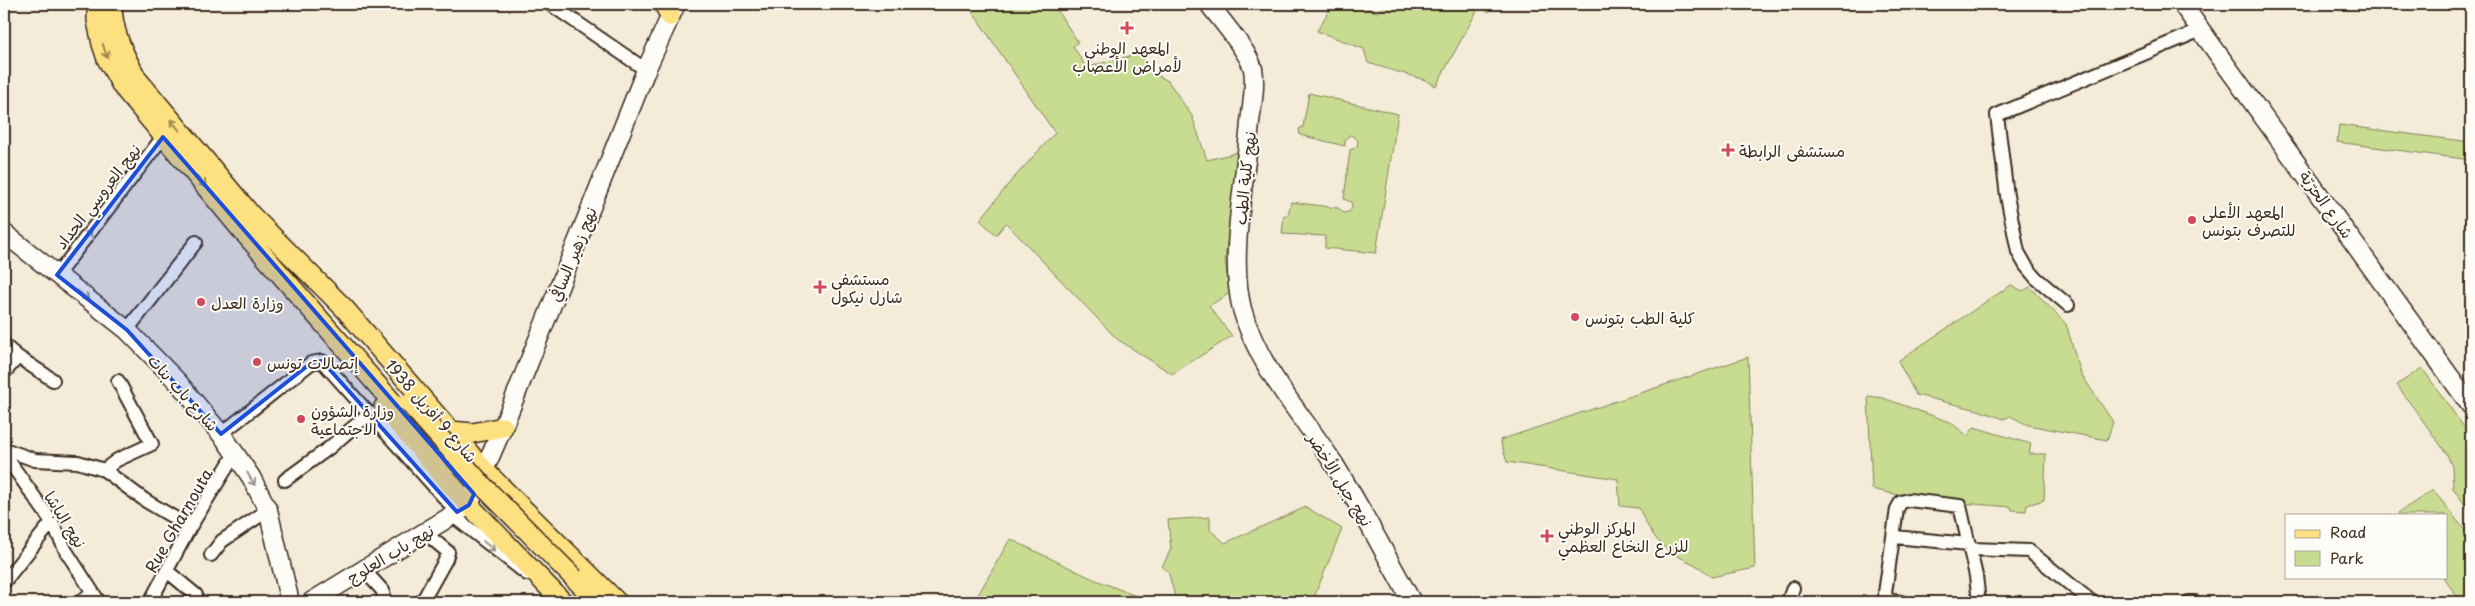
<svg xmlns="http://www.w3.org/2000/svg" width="2475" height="606" font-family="'Playpen Sans','Playpen Sans Arabic',sans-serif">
<rect width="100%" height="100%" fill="#f4ebd9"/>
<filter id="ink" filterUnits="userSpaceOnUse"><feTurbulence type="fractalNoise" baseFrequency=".02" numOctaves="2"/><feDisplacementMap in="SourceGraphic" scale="10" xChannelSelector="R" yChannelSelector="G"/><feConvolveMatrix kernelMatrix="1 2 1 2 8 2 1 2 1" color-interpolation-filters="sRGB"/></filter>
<g filter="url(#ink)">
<path fill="#c8dc91" stroke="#828358" d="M967 4H1053L1078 42 1073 46 1086 67 1142 53 1147 70 1168 81 1192 116 1207 160 1239 152 1225 260 1230 293 1209 306 1232 336 1172 374 1117 339 1006 223 996 235 980 220 1011 181 1055 133Z
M1340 4H1357L1378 13 1384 4H1415L1427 10 1430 4 1439 6 1440 4H1493L1489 12 1479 7 1436 86 1425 80 1368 63 1364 49 1317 31 1332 5 1337 8Z
M1309 93 1398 114 1376 253 1325 248V236L1282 234 1284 215H1288L1291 202 1338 208 1344 213 1349 212 1352 208 1351 202 1344 199 1350 150 1357 147 1358 141 1355 137 1350 135 1345 139V146L1300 135 1299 129 1303 127Z
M2339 125 2471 142V193L2467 192 2471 160 2337 142Z
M2011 285 2023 291 2030 287 2066 324 2081 374 2113 422 2107 440 2028 425 2010 416 2004 419 1978 410 1916 395 1898 361Z
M1748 357 1755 568 1711 577C1700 565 1688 562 1674 554 1656 544 1647 526 1639 508L1620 506 1618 479 1507 462 1500 440Z
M2422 368 2471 437V513L2453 488 2452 467 2447 454 2397 385Z
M1868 396 1883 398 1950 422 1968 436 1974 427 2031 444 2029 454H2046L2044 500 2027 505 2026 511 2012 510 2011 507C1965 503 1917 501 1872 489Z
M2433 490 2471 538V602H2461L2443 577H2446V515H2399L2398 513Z
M1306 507 1342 529 1312 602H1175L1176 600 1168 571 1162 567 1171 549 1168 520 1210 517V530L1225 543Z
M1010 539 1091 578 1151 602H974Z"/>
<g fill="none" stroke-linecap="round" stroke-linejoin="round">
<g stroke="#3b2a1e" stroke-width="16">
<path id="street" d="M550 4 646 70
M57 275 163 137
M2068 305 2036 278 2026 266 2018 252 2007 196 1997 115 2201 30
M127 330 196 242
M4 345 18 357
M4 373 18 357 53 380
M221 434 311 363 322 361 457 512
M4 449 35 460 78 462 104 470 146 501 190 527
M4 454 52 522 66 551 99 602
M104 470 117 460 152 444 118 381
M285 480 329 448 370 413
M452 515 527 574
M1894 537 1969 544
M1971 549 2029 551 2092 602
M211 555 222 541 268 510
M363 569 383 591 384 602
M167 571 196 595
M4 582 52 522
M81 602 92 592
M150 602 190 527 235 454
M422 602 446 559 448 552 424 532
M1788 602 1793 588
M1901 602 1887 600 1885 593 1897 509 1901 502 1909 500 1960 506 1976 576 1979 602
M2189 602H2195"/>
</g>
<g stroke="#3b2a1e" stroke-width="21">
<path id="secondary" d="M1209 4C1220 19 1249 52 1253 69 1256 85 1252 106 1250 122 1246 180 1228 254 1242 309 1258 368 1302 414 1334 464 1362 509 1386 556 1412 602
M2182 4 2471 406
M4 233 127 330 177 381 225 439 251 477 268 510 290 602
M311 602 469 505 503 427 646 70 676 4"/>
</g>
<g stroke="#3b2a1e" stroke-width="22">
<path id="primary" d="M97 4V21L102 44 107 59 122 86 239 227 401 412
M112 4C112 32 124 55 137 79L257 222
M664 4 670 16
M250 214 344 308 484 470 617 602
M384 407 469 505 563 602
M450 431 473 433 503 427
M574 578 598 602"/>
</g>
<use href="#street" stroke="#fdfcf7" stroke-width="12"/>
<use href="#secondary" stroke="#fdfcf7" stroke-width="18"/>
<use href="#primary" stroke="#fde080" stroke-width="19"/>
<g stroke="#3b2a1e" stroke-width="22" stroke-linecap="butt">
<path id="primary-bridge" d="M409 403 483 486 574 578"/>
</g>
<use href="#primary-bridge" stroke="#fde080" stroke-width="19"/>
</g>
<defs><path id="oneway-shaft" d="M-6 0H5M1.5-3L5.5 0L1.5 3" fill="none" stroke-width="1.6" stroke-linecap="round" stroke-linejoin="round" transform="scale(1.25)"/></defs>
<g stroke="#9c854f">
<use href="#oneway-shaft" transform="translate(105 51) rotate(72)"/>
<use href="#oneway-shaft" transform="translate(175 125) rotate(-130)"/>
<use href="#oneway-shaft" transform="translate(201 181) rotate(49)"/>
</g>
<g stroke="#9c938a">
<use href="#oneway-shaft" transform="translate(87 236) rotate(-52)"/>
<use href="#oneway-shaft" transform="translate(83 295) rotate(39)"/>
<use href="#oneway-shaft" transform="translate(251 479) rotate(59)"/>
<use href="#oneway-shaft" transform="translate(489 546) rotate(40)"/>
</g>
</g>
<path fill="#1d4ed8" fill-opacity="0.2" stroke="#1d4ed8" stroke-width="4" stroke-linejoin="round" d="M163 137 474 494 469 505 457 512 322 361 311 363 221 434 127 330 57 275Z"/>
<g fill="#d1495b" stroke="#fdfcf7" stroke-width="2">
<path d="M1124.5 20.5h5v5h5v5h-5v5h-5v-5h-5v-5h5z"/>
<path d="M1725.5 142.5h5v5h5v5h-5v5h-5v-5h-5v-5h5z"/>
<circle cx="2192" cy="220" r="5"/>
<path d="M817.5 279.5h5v5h5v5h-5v5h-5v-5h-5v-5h5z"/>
<circle cx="201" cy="302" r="5"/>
<circle cx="1575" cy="317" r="5"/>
<circle cx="257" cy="362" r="5"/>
<circle cx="301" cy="419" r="5"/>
<path d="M1544.5 528.5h5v5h5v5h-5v5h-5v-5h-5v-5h5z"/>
</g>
<g text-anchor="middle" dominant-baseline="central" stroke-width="4" stroke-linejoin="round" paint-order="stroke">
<g font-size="16" fill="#3b2a1e" stroke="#fdfcf7" text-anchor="start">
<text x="1127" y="47" text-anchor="middle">المعهد الوطني<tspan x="1127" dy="18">لأمراض الأعصاب</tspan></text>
<text x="1739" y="150">مستشفى الرابطة</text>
<text x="2202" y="211">المعهد الأعلى<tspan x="2202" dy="18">للتصرف بتونس</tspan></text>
<text x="831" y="278">مستشفى<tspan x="831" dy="18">شارل نيكول</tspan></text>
<text x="211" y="302">وزارة العدل</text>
<text x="1585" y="317">كلية الطب بتونس</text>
<text x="267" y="362">إتصالات تونس</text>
<text x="311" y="410">وزارة الشؤون<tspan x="311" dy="18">الاجتماعية</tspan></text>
<text x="1558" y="527">المركز الوطني<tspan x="1558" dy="18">للزرع النخاع العظمي</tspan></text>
</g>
<g font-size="16" fill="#3b2a1e" stroke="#fdfcf7">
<text transform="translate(1244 178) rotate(-84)">نهج كلية الطب</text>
<text transform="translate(97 196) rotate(-52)">نهج العروسي الحداد</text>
<text transform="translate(2327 204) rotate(54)">شارع الحرّيّة</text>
<text transform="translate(572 254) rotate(-68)">نهج زهير السافي</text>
<text transform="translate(184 392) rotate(48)">شارع باب بنات</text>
<text transform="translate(432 410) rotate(49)">شارع 9 أفريل 1938</text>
<text transform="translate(1341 479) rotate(58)">نهج جبل الأخضر</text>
<text transform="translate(66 519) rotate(58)">نهج الباشا</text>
<text transform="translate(178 520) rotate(-60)">Rue Gharnouta</text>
<text transform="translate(390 553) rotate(-31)">نهج باب العلوج</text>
</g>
</g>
<rect width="2475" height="606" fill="none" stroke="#fdfcf7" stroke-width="20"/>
<rect x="10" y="10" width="2455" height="586" fill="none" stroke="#3b2a1e" stroke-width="2" filter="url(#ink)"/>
<rect x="2285" y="514" width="162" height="65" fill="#fdfcf7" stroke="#afa8a0"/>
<rect x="2295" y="530" width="25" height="8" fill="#fde080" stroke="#afa8a0"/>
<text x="2330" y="538" font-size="15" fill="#3b2a1e">Road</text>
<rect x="2295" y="551" width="25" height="15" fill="#c8dc91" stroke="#afa8a0"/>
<text x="2330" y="564" font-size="15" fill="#3b2a1e">Park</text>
</svg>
